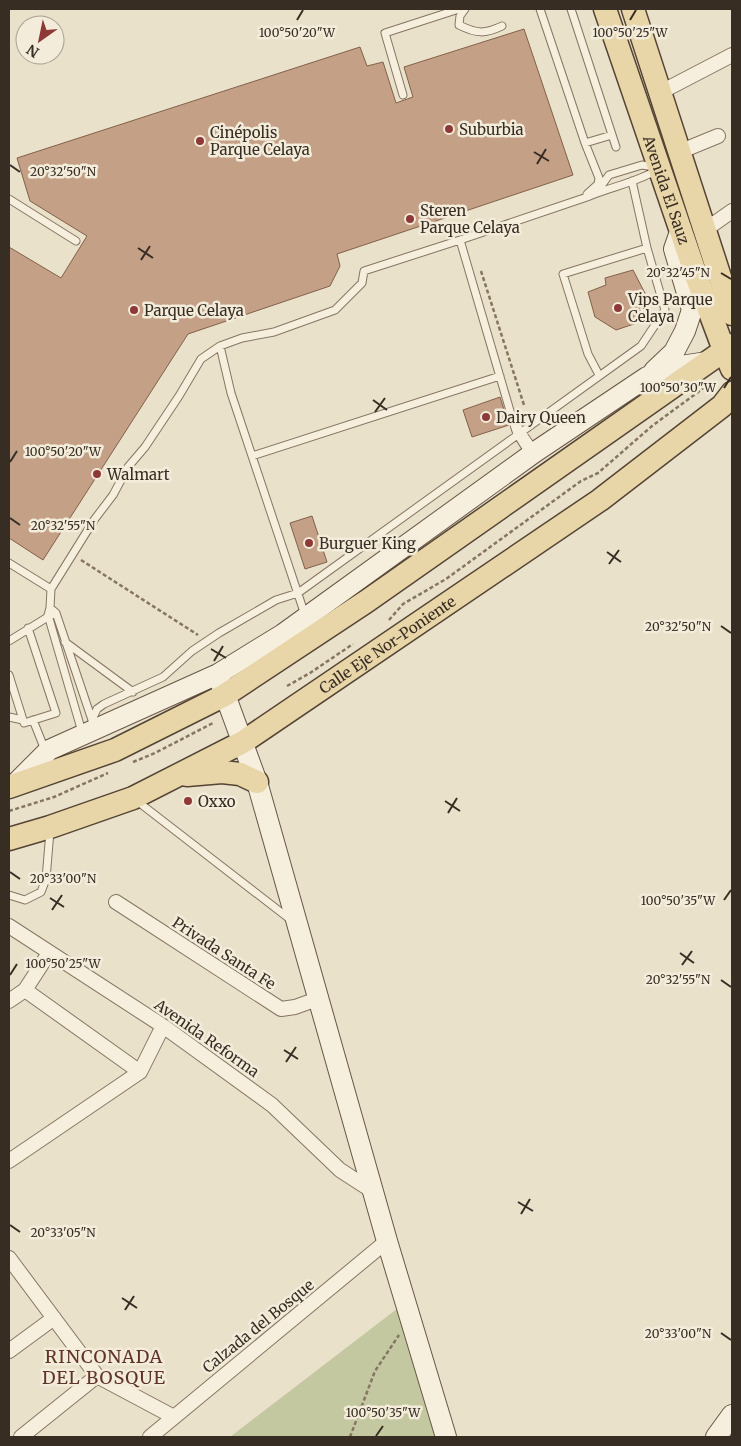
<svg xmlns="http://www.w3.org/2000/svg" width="741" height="1446" font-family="Merriweather,serif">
<rect width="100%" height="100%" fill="#eae1cb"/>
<path fill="#c3c8a0" d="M402 1305 440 1437H230Z"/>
<path fill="#c4a086" stroke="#82604a" d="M524 29 573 175 337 254 340 266 330 286 188 334 43 560 9 538V247L61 278 87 236 30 201 17 158 360 47 367 66 383 62 396 103 413 97 404 67Z
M633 270 648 299 637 323 616 330 595 317 588 292 606 285 605 278Z
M500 397 509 425 472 437 463 410Z
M312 516 327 562 305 569 290 523Z"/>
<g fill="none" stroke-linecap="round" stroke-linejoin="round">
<g stroke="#867561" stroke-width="9">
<path id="lane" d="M465 9 460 16 459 25C477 34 485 34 502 26
M540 9 585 143 599 178 598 184 587 194
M571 9 616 147
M403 95 385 33 459 9
M585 143 612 135
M599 189 609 175 642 165 654 167
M9 199 76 241
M460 240 587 197C610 187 635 183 657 170
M220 346 242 338 274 332 335 310 362 283 364 271 460 240 515 428 517 434 529 453
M599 375 588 354 563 274 647 248
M518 427 535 451
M252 456 500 376
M9 563 51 589
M50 608 56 613 92 720
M9 641 51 615
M65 642 133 692
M9 675 24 723 56 713 28 628
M9 717 23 720
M33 720 45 750
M92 720 97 709 104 704 163 677 192 651 219 633 276 600 298 593 641 346 665 310 647 248 632 181
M82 732 48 615 50 608 51 589 94 520 113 495 128 467 145 447 179 396 201 359 220 346 231 393 305 615
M137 801 291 920
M9 895 25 900 41 892 46 879 50 831"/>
</g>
<g stroke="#867561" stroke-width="16">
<path id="street" d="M661 92 732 55
M679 152 718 136
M705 230 732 211
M116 902 281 1009 295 1007 320 998
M9 926 163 1026 272 1105 340 1170 374 1192
M25 990 140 1072
M9 1001 25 990 49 953
M9 1161 140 1072 163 1026
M9 1258 97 1376 174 1417
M9 1351 54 1318
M21 1437 97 1376
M150 1437 387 1241"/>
</g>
<g stroke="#685644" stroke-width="22">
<path id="secondary" d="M654 371 674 352 685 331 692 310 674 249 681 229
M220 681 257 782 387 1241 446 1437
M13 786 49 750 218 674 283 634 535 452 647 377 668 368 707 362
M716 1437 732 1415"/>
</g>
<g stroke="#544434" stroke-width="25">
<g id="primary">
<path id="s1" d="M605 9 697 278 724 350 732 369"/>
<path d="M633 9 732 314"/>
<path d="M187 775 222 772 240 774 257 782"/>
<path d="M9 787 115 750 225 695 367 601 732 345"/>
<path id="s2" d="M9 839 50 827 133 798 243 742 600 500 722 406 732 393"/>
</g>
</g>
<path stroke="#867561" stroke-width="2.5" stroke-dasharray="4 2.5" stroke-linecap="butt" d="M481 271 524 405
M81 560 198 635
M389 620 403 604 446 579 581 481 598 473 652 426 709 384
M287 686 310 673 353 644
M133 762 155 753 213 723
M9 811 54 797 108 773
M350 1437 375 1371 399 1335"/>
<use href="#lane" stroke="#f6efde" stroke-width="7"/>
<use href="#street" stroke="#f6efde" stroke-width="14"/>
<use href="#secondary" stroke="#f6efde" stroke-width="20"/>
<use href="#primary" stroke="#e8d5a8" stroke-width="22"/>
</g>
<path fill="none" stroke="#382d23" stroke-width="2" d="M297 20 303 10M630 20 636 10M534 152 549 161M537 164 546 149M10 165 20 172M138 248 153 258M141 260 150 246M721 273 731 279M724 388 731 377M373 400 387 410M375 412 385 398M10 462 17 451M10 518 20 525M607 552 621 562M609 564 619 550M721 626 731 633M211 649 226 658M214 661 223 646M445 801 460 811M448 813 457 798M10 872 20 879M50 898 64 907M724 900 731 890M52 910 62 895M680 953 694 963M682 965 692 951M10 975 17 964M721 980 731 987M284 1050 298 1059M286 1062 296 1047M518 1202 533 1211M521 1214 530 1199M10 1225 20 1232M122 1298 137 1308M125 1310 134 1296M721 1333 731 1340M376 1436 383 1426"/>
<g fill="#8e3838" stroke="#f3ecda" stroke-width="2">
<circle cx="449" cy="129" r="5"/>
<circle cx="200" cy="141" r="5"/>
<circle cx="410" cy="219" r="5"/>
<circle cx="618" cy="308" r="5"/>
<circle cx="134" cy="310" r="5"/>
<circle cx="486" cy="417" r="5"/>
<circle cx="97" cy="474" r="5"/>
<circle cx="309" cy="543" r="5"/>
<circle cx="188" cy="801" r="5"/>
</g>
<g text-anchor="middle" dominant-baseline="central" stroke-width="5" stroke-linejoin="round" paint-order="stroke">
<g font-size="15" fill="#382d23" stroke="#f3ecda" text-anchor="start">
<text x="459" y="129">Suburbia</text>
<text x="210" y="132">Cinépolis<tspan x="210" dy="17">Parque Celaya</tspan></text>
<text x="420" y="210">Steren<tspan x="420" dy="17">Parque Celaya</tspan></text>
<text x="628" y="299">Vips Parque<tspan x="628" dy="17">Celaya</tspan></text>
<text x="144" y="310">Parque Celaya</text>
<text x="496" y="417">Dairy Queen</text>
<text x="107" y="474">Walmart</text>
<text x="319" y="543">Burguer King</text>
<text x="198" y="801">Oxxo</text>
</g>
<g font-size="15" fill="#382d23" stroke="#f3ecda">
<text stroke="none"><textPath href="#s1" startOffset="191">Avenida El Sauz</textPath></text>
<text stroke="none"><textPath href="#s2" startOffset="428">Calle Eje Nor-Poniente</textPath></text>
<text transform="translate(224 953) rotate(33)">Privada Santa Fe</text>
<text transform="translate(207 1038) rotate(35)">Avenida Reforma</text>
<text transform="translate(258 1326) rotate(-39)">Calzada del Bosque</text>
</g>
<g font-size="18" letter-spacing="1" fill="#603327" stroke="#f3ecda">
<text x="104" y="1356">RINCONADA<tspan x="104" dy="21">DEL BOSQUE</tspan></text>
</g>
</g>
<g font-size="12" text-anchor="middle" fill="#382d23" stroke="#f3ecda" stroke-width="5" stroke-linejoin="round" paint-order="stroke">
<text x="297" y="37">100°50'20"W</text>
<text x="630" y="37">100°50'25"W</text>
<text x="63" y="176">20°32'50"N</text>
<text x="678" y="277">20°32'45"N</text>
<text x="678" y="392">100°50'30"W</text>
<text x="63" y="456">100°50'20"W</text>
<text x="63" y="530">20°32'55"N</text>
<text x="678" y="631">20°32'50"N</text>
<text x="63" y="883">20°33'00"N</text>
<text x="678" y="905">100°50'35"W</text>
<text x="63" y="968">100°50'25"W</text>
<text x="678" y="984">20°32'55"N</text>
<text x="63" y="1237">20°33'05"N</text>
<text x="678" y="1338">20°33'00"N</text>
<text x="383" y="1417">100°50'35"W</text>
</g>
<rect width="741" height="1446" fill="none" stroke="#382d23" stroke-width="20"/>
<g transform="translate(40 40) rotate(213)"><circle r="24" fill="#f3ecda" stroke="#a8a091"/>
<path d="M0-4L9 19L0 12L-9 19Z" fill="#8e3838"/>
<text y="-8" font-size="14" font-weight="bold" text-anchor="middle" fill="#382d23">N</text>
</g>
</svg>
